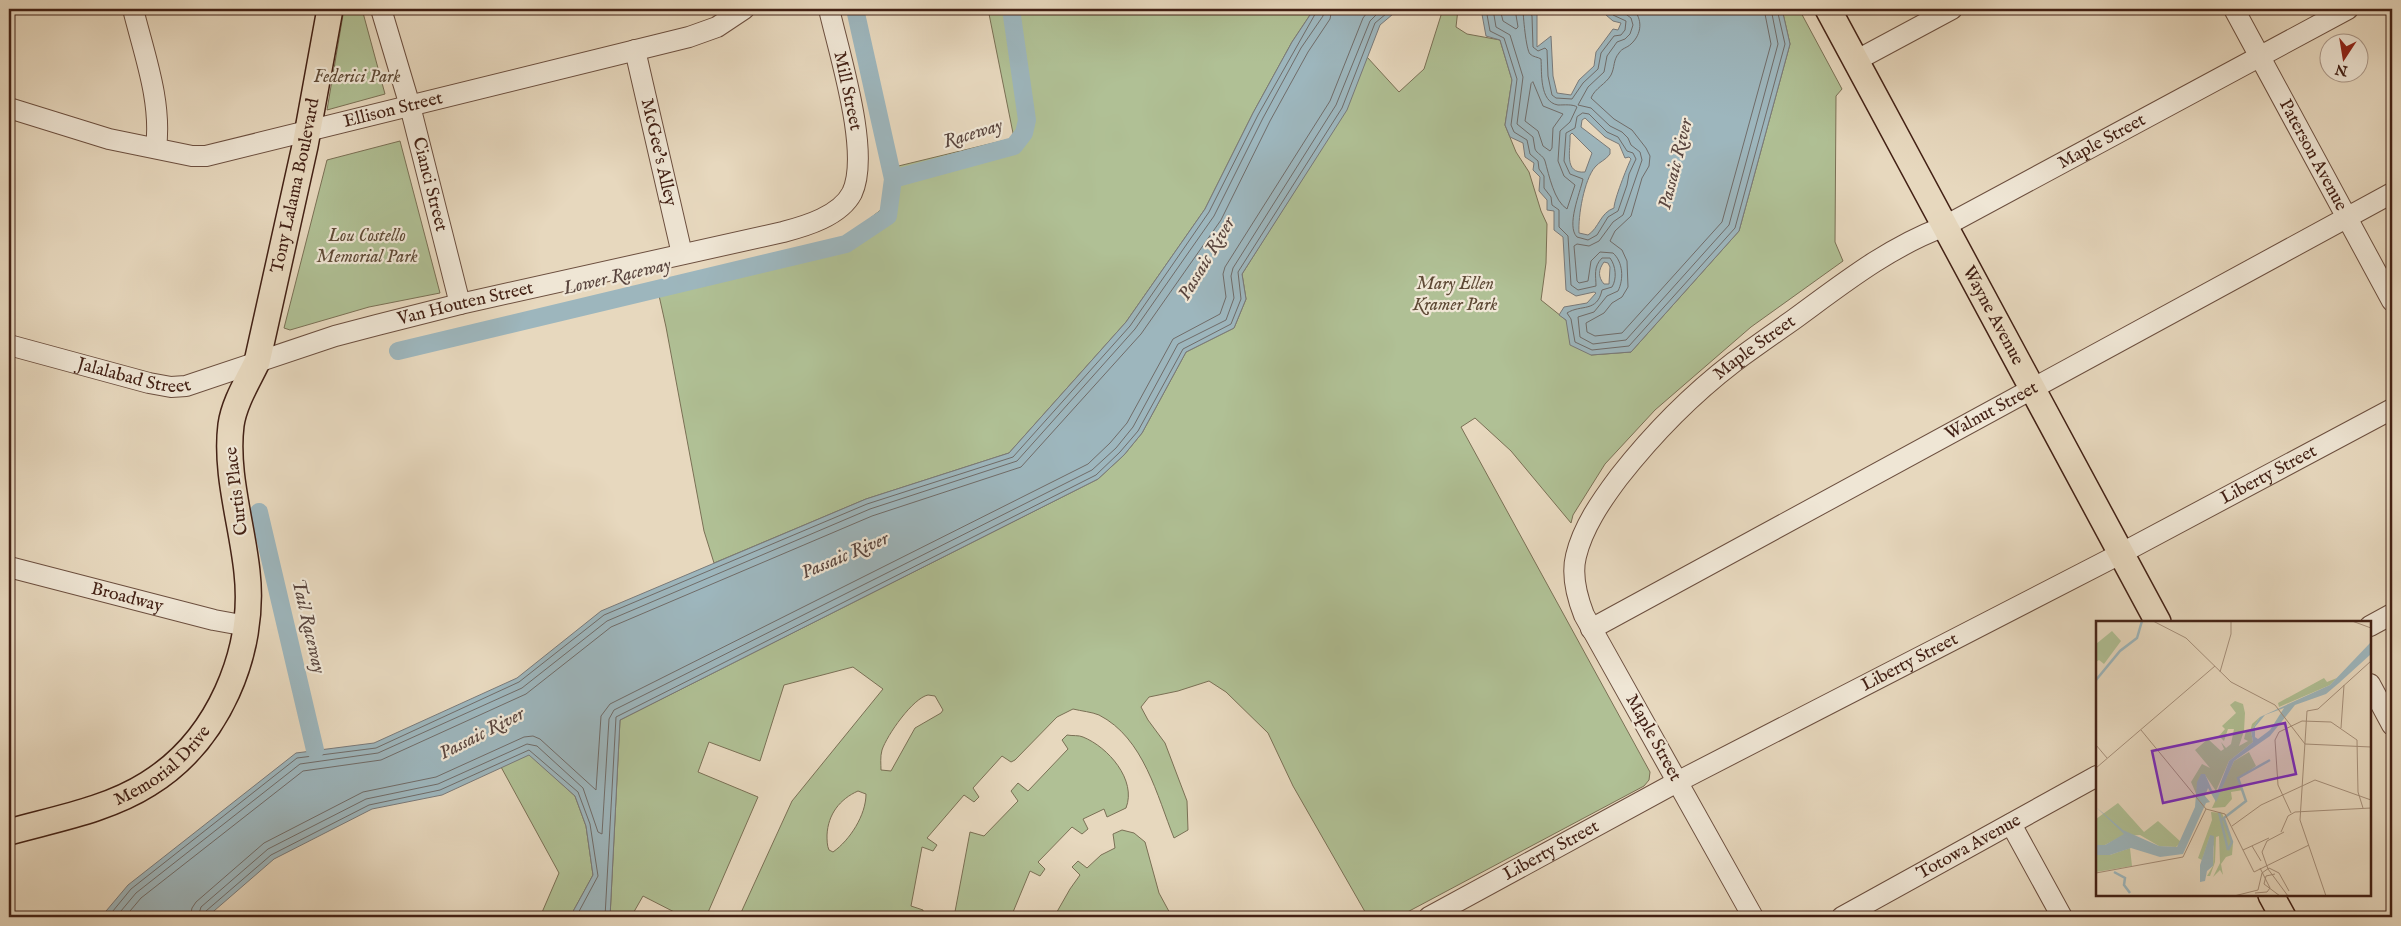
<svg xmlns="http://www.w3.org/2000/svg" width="2401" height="926" font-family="'IM FELL English',serif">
<rect width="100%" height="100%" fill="#e7d8be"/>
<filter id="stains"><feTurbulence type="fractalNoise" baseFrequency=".004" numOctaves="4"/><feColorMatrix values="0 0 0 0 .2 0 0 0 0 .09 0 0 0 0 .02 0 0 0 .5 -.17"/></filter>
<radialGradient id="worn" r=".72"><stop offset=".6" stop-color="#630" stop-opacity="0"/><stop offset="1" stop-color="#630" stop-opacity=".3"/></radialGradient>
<path fill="#b0c095" stroke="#7a7055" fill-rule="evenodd" d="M344 9H362L385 94 327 110Z
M988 9H1314L1292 42 1253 113 1205 209 1126 322 1009 453 866 499 714 563 704 531 666 327 656 282 846 237 882 209 886 169 1014 138Z
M1443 9H1458L1456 27 1467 34 1500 40 1512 80 1505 125 1516 152 1529 172 1541 211 1547 224 1546 263 1541 300 1566 320 1591 355 1631 352 1739 231 1790 44 1782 9H1799L1842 89 1836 96 1835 242 1843 261 1751 327 1655 410 1605 464 1573 515 1571 523 1511 451 1475 418 1461 427 1650 772 1649 780 1644 786 1398 917H1368L1293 786 1268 733 1226 692 1209 681 1178 691 1149 697 1141 707 1148 720 1165 743 1187 801 1188 830 1174 838C1157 796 1144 738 1099 715 1092 712 1081 711 1073 709L1057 717 1015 760 1011 762 1002 756 973 788 979 797 974 802 964 795 927 838 937 845 933 851 922 847 911 906 923 910V916L739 917 792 801 883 689 853 667 784 685 760 761 709 742 698 772 758 797 706 917H684L643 896 631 917H610L620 720 1098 479 1124 455 1142 433 1186 352 1234 328 1246 299 1242 274 1346 110 1367 57 1399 92 1424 69ZM928 695 935 696 943 710 941 713 915 728 891 771 881 770C881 764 880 757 882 750 887 735 913 698 928 695ZM858 791 866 794C866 815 850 840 833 852L829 850C827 846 827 840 827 835 828 814 840 799 858 791Z
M400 141 440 293 369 307 290 330 284 328 327 160Z
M1067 735C1072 736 1079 735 1083 737 1108 747 1137 780 1126 808L1107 817 1104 809 1083 819 1088 829 1082 834 1072 827 1038 862 1045 869 1040 876 1030 871 1011 917H954L970 832 984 836 1018 801 1011 791 1018 783 1028 791 1068 749 1062 740Z
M529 754 575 796 586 826 593 875 570 917H540L559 873 501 767Z
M1122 830 1134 833 1145 842 1159 893 1172 917H1054L1070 889 1080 875 1072 867 1078 861 1087 868 1101 855 1115 848 1113 834Z"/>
<path fill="#9db6bd" stroke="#797a7a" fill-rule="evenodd" d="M1314 9H1399L1380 25 1347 110 1242 274 1246 299 1234 328 1186 352 1142 433 1124 455 1098 479 620 720 610 917H570L593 875 586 826 575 796 529 755 442 795 372 809 274 859 207 917H101L128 885 296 753 374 743 517 678 601 611 866 499 1009 453 1126 322 1205 209 1253 113 1292 42Z
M1481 9H1533L1537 14V47L1551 36 1553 76 1557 93 1571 95 1579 80 1594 66 1596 52 1613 29 1618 30 1621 23 1613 21 1606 15 1610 9H1782L1790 44 1739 231 1631 352 1591 355 1570 345 1566 320 1559 315 1564 307 1587 303 1596 293 1594 292 1576 296 1566 290 1563 237 1554 230V211L1547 210V200L1539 191 1540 177 1533 170 1534 163 1525 157 1523 143 1510 137 1505 125 1512 80 1500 40 1486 36ZM1585 118 1605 137 1619 144 1625 158 1629 157 1631 159C1627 167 1614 200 1614 208 1600 213 1599 228 1588 235L1579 233C1578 216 1584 180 1595 167 1599 162 1606 160 1610 154V149L1581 127 1582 120ZM1572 133 1592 153 1585 172C1563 174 1571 150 1570 135ZM1604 262 1608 263 1610 267 1609 284H1604C1598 277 1598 270 1604 262Z"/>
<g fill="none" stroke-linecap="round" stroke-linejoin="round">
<path stroke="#706c69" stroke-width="1" d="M1486 9 1490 31 1504 38 1517 79 1511 125 1514 132 1527 140 1530 154 1538 161 1539 169 1544 176V188L1551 197 1552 205 1559 210V227L1568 236 1571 285 1578 290 1596 286C1596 276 1593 267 1602 258H1610C1616 266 1617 279 1612 287L1602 290C1597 313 1581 304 1567 313L1571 319 1575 342 1592 350 1629 346 1735 228 1785 44 1777 9
M1493 9 1496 27 1510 35 1523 77 1517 124 1533 137C1534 141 1534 145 1535 149 1537 154 1543 155 1545 161 1549 175 1554 201 1567 209L1575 185 1564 176 1558 161 1560 131 1570 122 1577 107C1573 104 1564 105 1558 105 1539 102 1542 72 1541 59 1538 57 1533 57 1530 54 1526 50 1523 15 1523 9
M1500 9 1503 21 1516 29 1518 27 1515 9
M1529 9 1532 16 1533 47 1538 51 1545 48 1547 50 1548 76 1552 95 1556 98 1572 99 1583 83 1598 69 1601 53 1614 36 1621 35 1625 30 1626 21 1613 15 1612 9
M1619 9 1631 18 1633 25 1630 34 1625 39 1617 42 1607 56 1604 72 1588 87 1578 105 1591 108 1610 126 1622 132 1628 138 1631 145 1640 152 1642 160 1623 215 1613 222 1599 241 1589 246 1577 244 1574 246 1577 281 1579 283 1588 281 1591 261 1600 252 1613 253C1623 262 1624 279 1618 291L1607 296 1594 312 1578 317 1580 337 1593 344 1626 340 1729 225 1778 44 1771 9
M1633 9C1643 19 1642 34 1631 44 1627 48 1622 48 1619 53 1613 60 1615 67 1611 75 1606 84 1595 88 1591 98L1614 119 1632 130 1646 148 1650 156 1649 166 1642 178 1631 216 1615 231 1610 241 1622 250 1627 261 1628 287 1622 297 1612 303 1604 313 1586 323 1587 332 1595 336 1622 333 1722 222 1771 44 1764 9
M1533 82 1543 106 1563 114 1553 128 1552 148 1550 151 1543 146 1538 131 1525 121 1531 84Z
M1583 113 1589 114 1607 132 1618 137 1627 151 1633 153 1636 159 1629 174 1627 185 1618 211 1608 217 1597 235 1588 240 1577 237C1566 226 1580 193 1583 179L1570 174 1564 161 1566 133 1575 128 1577 117Z
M108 917 131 889 297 758 376 748 519 682 604 615 867 504 1013 457 1130 326 1209 212 1258 115 1318 9
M116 917 136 893 300 764 378 753 522 688 607 621 870 509 1017 461 1135 329 1214 216 1263 118 1301 48 1323 16 1324 9
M125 917 141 898 303 771 381 760 526 694 611 627 872 516 1021 467 1141 334 1221 220 1270 121 1308 52 1330 19 1332 9
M190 917 192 908 196 902 264 843 363 792 436 777 524 737 533 736 540 739 596 790 601 716 610 704 1088 464 1110 443 1127 423 1173 339 1220 314 1226 297 1223 274 1225 267 1330 101 1363 18 1370 9
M198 917 201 907 268 849 366 799 438 784 527 744 537 746 583 788 598 832 602 834 609 719 614 710 1092 470 1116 448 1133 427 1178 344 1226 320 1234 298 1231 276 1233 268 1336 105 1370 21 1382 9
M204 917 206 911 271 855 369 805 440 790 529 750 578 792 590 824 598 876 576 917
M605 917 616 717 1096 475 1120 452 1138 431 1183 349 1231 324 1241 299 1238 272 1342 108 1375 23 1392 9"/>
<path stroke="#9db6bd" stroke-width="18" d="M855 9 893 179
M398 351 846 244 888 216 893 179 1014 146 1024 133 1027 120 1011 9
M259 512 315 750"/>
<g stroke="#6c4f3f" stroke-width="22">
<g id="minor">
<path d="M133 9C144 54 162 101 156 148"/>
<path id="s1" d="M381 9 410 106 460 304"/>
<path id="s2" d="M2234 9 2392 301"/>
<path id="s3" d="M635 50 682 254"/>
<path d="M1857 60 1952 9"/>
<path id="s4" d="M9 108 109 139 192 156H206L689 37 717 27 744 9"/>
<path id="s5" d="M9 345 149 383 171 387 186 386 335 336 377 325 460 304 783 232C806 226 840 216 852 193 871 153 839 53 829 9"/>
<path id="s6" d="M9 567 214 620 247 626"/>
<path d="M2370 626 2392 614"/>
<path id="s7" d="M1591 629 2392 193"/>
<path d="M2370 684 2392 725"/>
<path d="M2011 824 2062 917"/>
<path id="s8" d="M1429 917 1677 782 2120 554 2392 409"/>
<path id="s9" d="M1753 917 1584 615C1577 597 1571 576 1576 556 1583 527 1601 501 1619 477 1652 435 1691 395 1734 362 1753 348 1773 334 1793 320 1841 285 1887 248 1943 227L2348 9"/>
<path id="s10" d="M1842 917 2097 776"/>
</g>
</g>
<g stroke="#432115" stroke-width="28">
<g id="major">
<path id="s11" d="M1828 9 2158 622"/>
<path id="s12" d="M9 832C55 819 107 810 148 784 218 741 256 652 247 572 242 524 225 473 231 425 234 403 248 381 257 362L305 146 330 9"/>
<path d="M2271 895 2283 917"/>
</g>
</g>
<use href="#minor" stroke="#efe6d5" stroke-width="20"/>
<use href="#major" stroke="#e7d8be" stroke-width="25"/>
</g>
<g text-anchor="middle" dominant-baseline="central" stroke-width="4.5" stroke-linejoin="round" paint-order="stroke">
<g font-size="18" font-style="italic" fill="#5e4935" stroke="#efe6d5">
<text x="357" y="77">Federici Park</text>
<text x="367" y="236">Lou Costello<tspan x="367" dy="21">Memorial Park</tspan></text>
<text x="1455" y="284">Mary Ellen<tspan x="1455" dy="21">Kramer Park</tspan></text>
</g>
<g font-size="18" fill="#432115" stroke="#efe6d5">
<text transform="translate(847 91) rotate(78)">Mill Street</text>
<text stroke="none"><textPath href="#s4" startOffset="396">Ellison Street</textPath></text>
<text stroke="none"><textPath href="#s9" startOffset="1090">Maple Street</textPath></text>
<text stroke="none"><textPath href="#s3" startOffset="105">McGee's Alley</textPath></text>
<text stroke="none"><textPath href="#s2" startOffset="166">Paterson Avenue</textPath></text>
<text stroke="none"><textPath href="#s1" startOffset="182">Cianci Street</textPath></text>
<text stroke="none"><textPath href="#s12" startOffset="791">Tony Lalama Boulevard</textPath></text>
<text stroke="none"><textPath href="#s5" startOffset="474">Van Houten Street</textPath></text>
<text stroke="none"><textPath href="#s11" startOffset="348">Wayne Avenue</textPath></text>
<text stroke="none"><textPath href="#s9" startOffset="685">Maple Street</textPath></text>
<text stroke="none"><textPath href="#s5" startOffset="129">Jalalabad Street</textPath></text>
<text stroke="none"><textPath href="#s7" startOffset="456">Walnut Street</textPath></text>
<text stroke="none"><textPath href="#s8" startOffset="949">Liberty Street</textPath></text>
<text transform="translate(237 491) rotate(-97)">Curtis Place</text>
<text stroke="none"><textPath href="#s6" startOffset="122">Broadway</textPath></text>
<text stroke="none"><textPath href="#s8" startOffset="544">Liberty Street</textPath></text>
<text transform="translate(1653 738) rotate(61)">Maple Street</text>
<text stroke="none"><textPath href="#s12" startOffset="170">Memorial Drive</textPath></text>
<text stroke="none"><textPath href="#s10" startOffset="145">Totowa Avenue</textPath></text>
<text stroke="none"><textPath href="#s8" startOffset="139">Liberty Street</textPath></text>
</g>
<g font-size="19" font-style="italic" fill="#5a463f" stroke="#efe6d5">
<text transform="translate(973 134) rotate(-17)">Raceway</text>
<text transform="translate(1676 164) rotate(-76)">Passaic River</text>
<text transform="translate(1207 259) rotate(-59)">Passaic River</text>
<text transform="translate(617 277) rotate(-13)">Lower Raceway</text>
<text transform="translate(845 556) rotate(-23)">Passaic River</text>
<text transform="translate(308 626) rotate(77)">Tail Raceway</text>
<text transform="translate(482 734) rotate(-27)">Passaic River</text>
</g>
</g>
<g transform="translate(2096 621)">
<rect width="275" height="275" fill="#e7d8be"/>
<path d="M16 10 25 20 8 43 3 39 0 41V23ZM228 57 231 61 241 57 234 64 183 86 182 82ZM139 80 147 83 149 92 148 110 143 125 152 120 148 118 150 110 154 111 156 103 164 96 155 110 157 121 133 140 120 170 109 154 101 175 95 161 106 143 114 147 99 129 112 118 125 130 128 128 125 121 130 127 135 123 138 108H132L128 120 123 115 129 108 126 105 140 92 134 84ZM153 131 160 145 142 158 147 169 135 171 136 178 129 186 116 187 138 140ZM22 182 48 211 62 200 85 221 80 226 63 225 44 214 26 215 9 224H0V198ZM115 191 126 192 137 222 136 234 130 236 125 243 127 254 124 249 117 256 124 242 123 215 120 216 119 241 114 255H111L117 245 118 226 114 215 106 239 102 237 116 199ZM34 227 36 245 0 251V234H14Z" fill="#b0c095"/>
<path d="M275 21V33L243 62 230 73 199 84 174 115 138 140 120 181 112 167 109 175 114 181 110 182 87 233 64 236 35 227 14 234H0V224H9L28 213 0 186 27 209 63 225 81 226 99 186 101 161 105 153H109L116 169 121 171 133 140 157 121 155 110 164 96 234 64ZM188 87 174 109 162 118 159 116V106L169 94ZM114 214 118 215 117 245 111 250 109 260 104 261V244Z" fill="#9db6bd" fill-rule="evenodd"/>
<path fill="none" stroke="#9db6bd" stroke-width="2.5" d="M0 59 24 30 41 17 46 0M123 191 132 229M128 198 136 221 132 229M124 200 150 180 142 157 174 139M18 251 29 257 28 264 34 272"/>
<path fill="none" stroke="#a58f7a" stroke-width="1" d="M57 0 90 17 135 61 179 84 209 123M256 0 275 7M124 51 135 13V0M245 107 248 64M45 109 110 188M209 123 275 126M0 124 11 137M0 147 119 45M110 188 129 193 158 251 213 224M195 192 182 164 179 119 183 111 206 100 235 101 261 119 262 171 267 187M136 205 165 184 219 159 275 179M185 211 192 195 199 191 275 187M188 211 171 220 166 231 172 248 192 275M156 225 165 240M147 229 173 217M0 252 87 236 110 188M179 253 170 255 168 263 184 275M159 272 171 271 174 267 164 247M138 275 162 269 166 252 173 247 183 252 193 270M230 275 204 199 211 90 222 88 275 40"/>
<path fill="#7b2cbf" fill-opacity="0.15" stroke="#7b2cbf" stroke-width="2.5" d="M189 102 200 153 67 182 56 130Z"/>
<rect width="275" height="275" fill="none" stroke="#432115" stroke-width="2.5"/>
</g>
<rect width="2401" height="926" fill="none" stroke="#e7d8be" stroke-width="30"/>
<rect x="10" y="10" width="2381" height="906" fill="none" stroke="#432115" stroke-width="2.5"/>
<rect x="15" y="15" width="2371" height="896" fill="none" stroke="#432115"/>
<g transform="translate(2344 58) rotate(192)"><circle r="24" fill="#efe6d5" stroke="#aa9788"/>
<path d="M0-4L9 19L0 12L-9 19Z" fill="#8f2418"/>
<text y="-8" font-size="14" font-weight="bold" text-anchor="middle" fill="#432115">N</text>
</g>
<rect width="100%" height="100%" filter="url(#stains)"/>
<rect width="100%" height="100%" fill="url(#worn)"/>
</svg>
